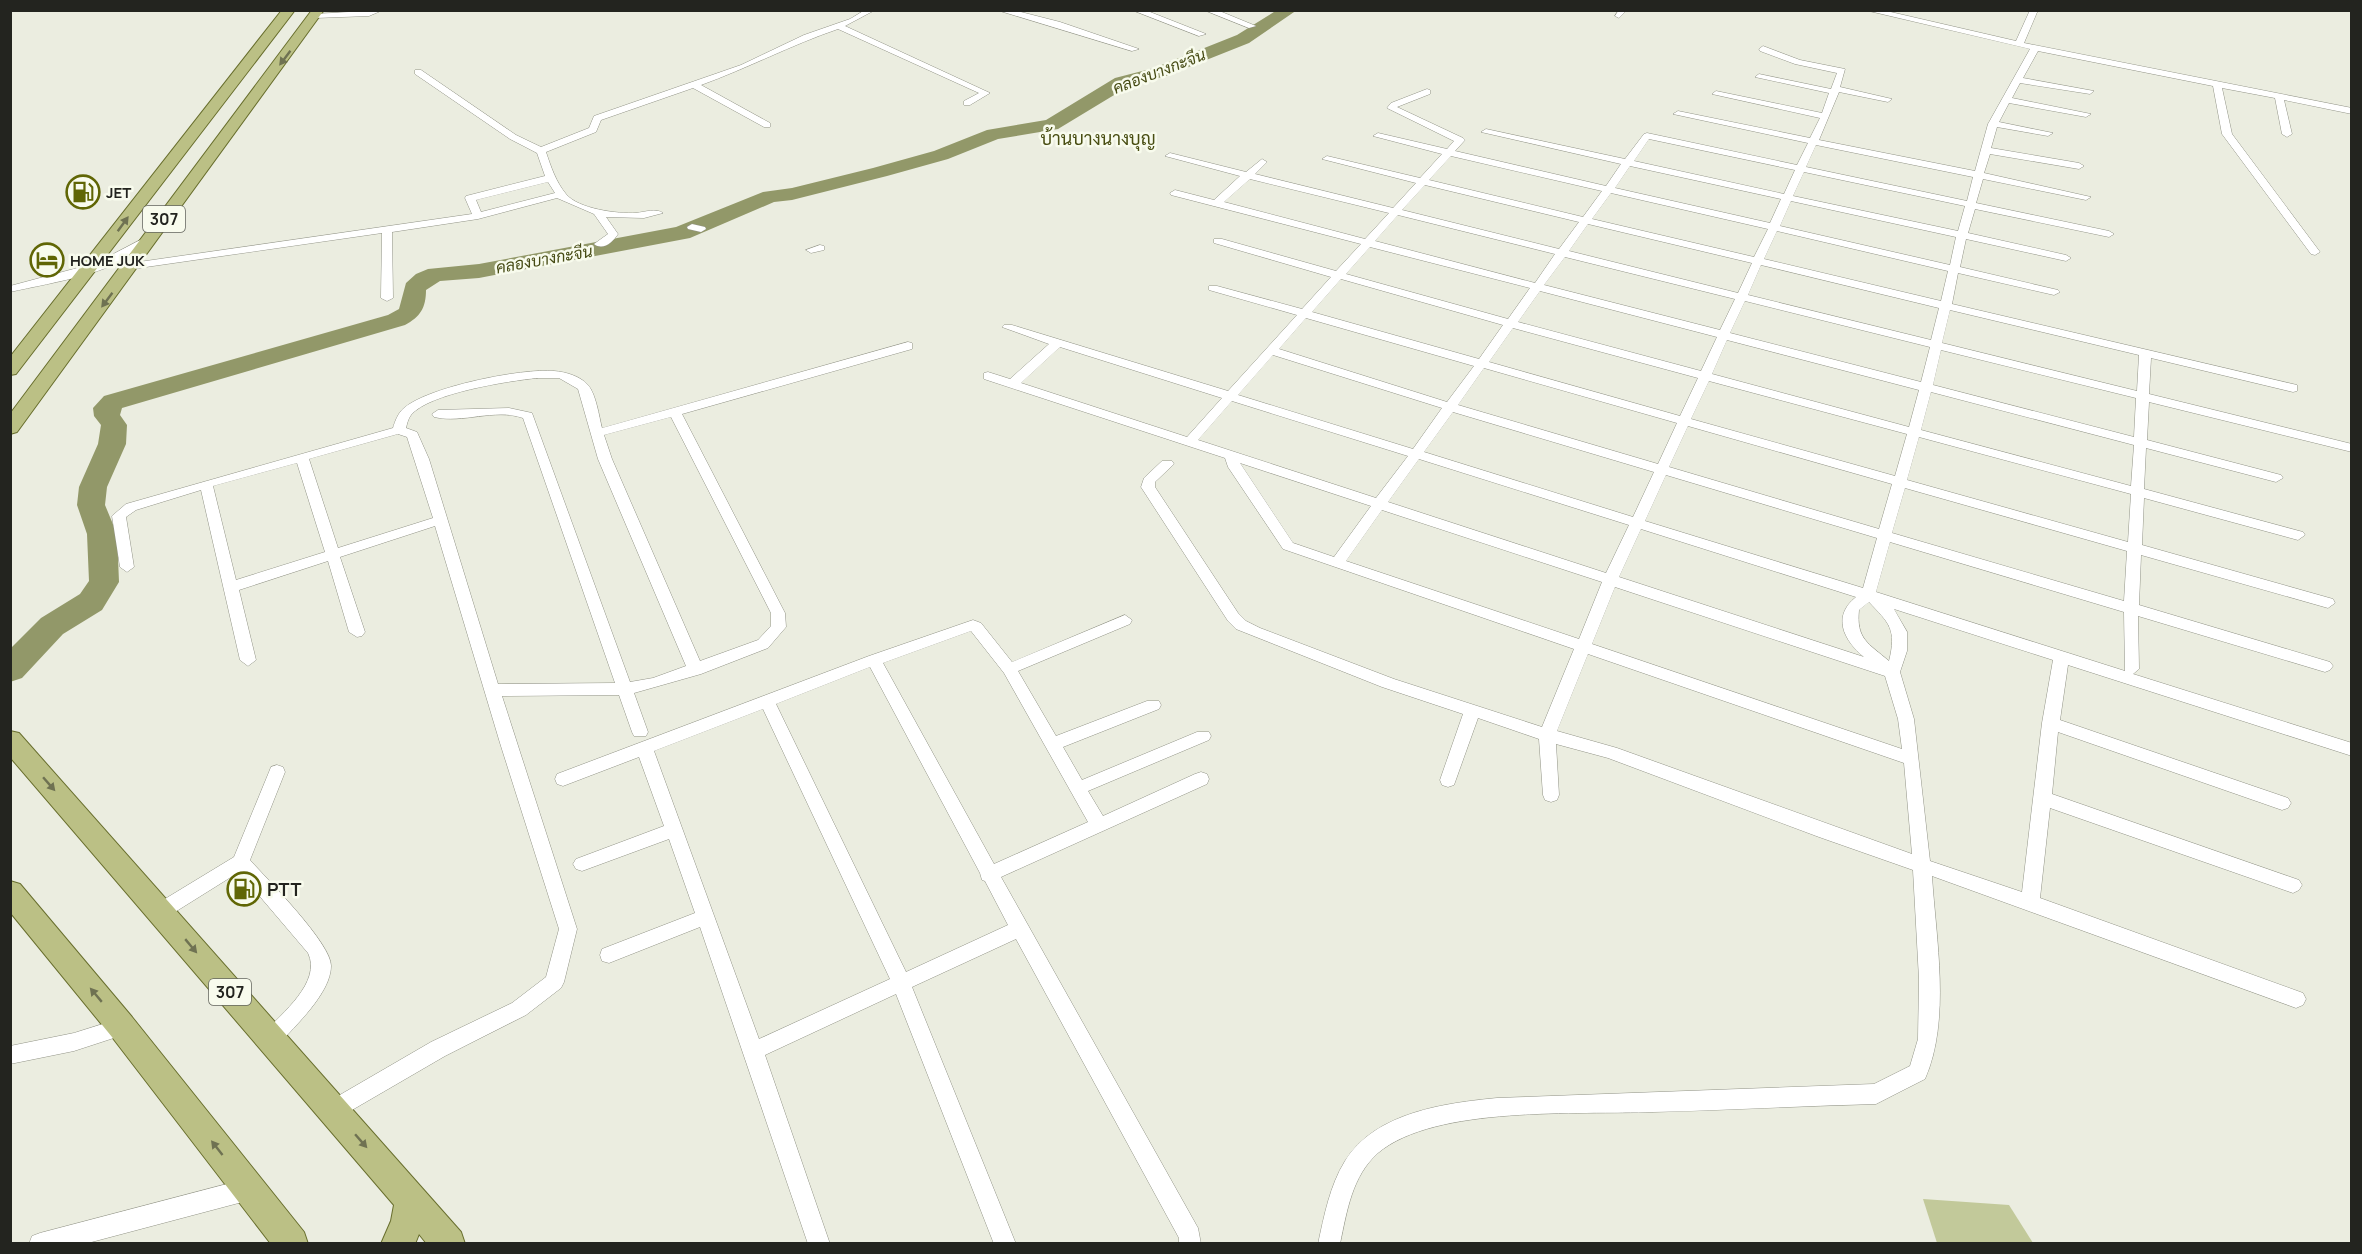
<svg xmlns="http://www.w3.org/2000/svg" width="2362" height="1254" font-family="Manrope,Sarabun,sans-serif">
<rect width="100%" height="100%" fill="#ebede0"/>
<path fill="#c2c99a" d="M1923 1199 2009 1205 2033 1243H1937Z"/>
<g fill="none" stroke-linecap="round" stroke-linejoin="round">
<path fill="#929869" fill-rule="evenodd" d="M1277 10H1297L1249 43 1166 76 1129 86 1058 129 998 139 948 159 887 176 792 200 774 202 690 238 479 278 440 281 426 290C426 308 420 317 405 325L122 408 120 415 127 425 126 444 107 487 105 505 117 534 119 582 102 610 63 634 22 678 10 682V649L41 618 80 594 89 581 87 534 77 505 79 487 98 444 101 425 94 416 93 408 104 396 388 315 399 309 406 283 416 274 428 269 479 264 676 227 763 192 792 188 873 168 934 151 987 130 1046 120 1115 78 1154 68 1237 35Z"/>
<g stroke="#929487" stroke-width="1">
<path id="street" d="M383 10 369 16 315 18 311 16 315 14Z
M865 10H875L845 26 990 93 970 105H964V101L979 93 838 29C791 45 748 68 701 85L770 123V127H764L693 88 601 120 596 132 546 152C551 167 556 182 566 194 578 209 618 214 636 213 645 212 656 208 663 213L644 218 606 217 618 234C613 242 603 251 594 244L608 234 594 214 557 198 478 219 392 232 393 298 387 301 381 298 382 233 132 269 127 266 132 263 472 214 465 198 466 196 545 176 537 153 510 139 415 74V70H421L516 135 541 147 589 128 594 116 741 65 804 35 850 19ZM548 182 555 193 481 212 476 200Z
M997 10H1013L1060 22 1139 49 1132 51Z
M1132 10H1145L1206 34 1199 36Z
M1204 10H1217L1256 26 1249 28Z
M1619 10H1627L1619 18 1615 16Z
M1865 10H1882L2016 41 2030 10H2038L2024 43 2352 108V114L2284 100 2292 134 2287 137 2282 134 2275 98 2222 88 2232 134 2320 252 2315 255 2311 254 2222 134 2213 86 2038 51 2023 78 2094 91 2090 94 2020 83 2012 98 2091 114 2086 117 2009 103 1999 122 2053 133 2048 136 1997 127 1991 148 2079 163 2084 166 2079 169 1990 154 1984 173 2091 197 2086 200 1983 179 1976 203 2109 231 2114 234 2109 237 1975 209 1968 233 2066 255 2071 258 2066 261 1966 239 1960 267 2058 290 2060 292 2054 295 1958 273 1952 304 2297 385V391L2293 392 2151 358 2149 394 2352 444V452L2149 402 2147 440 2281 475 2283 478 2276 482 2146 448 2144 489 2303 532 2305 535 2298 540 2144 498 2142 545 2333 599 2335 603 2328 608 2141 555 2139 605 2330 662 2333 666 2330 670 2325 672 2138 616 2139 669 2133 674 2352 743V756L2068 665 2060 720 2288 798 2291 803 2288 808 2282 810 2058 732 2052 794 2299 880 2302 885 2299 890 2293 893 2050 808 2040 898 2303 993 2306 999 2303 1005 2296 1008 1932 876C1936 939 1951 1020 1925 1079L1876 1104C1802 1106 1728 1110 1653 1112 1580 1115 1435 1105 1378 1153 1352 1176 1347 1211 1340 1244H1318C1324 1216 1330 1185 1345 1161 1375 1112 1446 1103 1497 1098L1874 1084 1910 1066 1918 1039 1919 979 1913 870 1819 837 1608 758 1556 744 1559 795 1557 800 1551 802 1545 800 1543 795 1539 739 1478 718 1454 785 1448 787 1442 785 1440 780 1463 714 1382 687 1236 629 1228 621 1141 487 1144 478 1162 461H1172L1174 464 1155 482V487L1238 613 1246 621 1260 628 1394 679 1542 727 1574 649 1283 549 1228 467 1225 458 984 379V373L988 372 1010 379 1049 344 1002 327 1004 325H1012L1228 391 1297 315 1209 290V286H1217L1302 309 1331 277 1214 243V239H1222L1336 271 1361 244 1171 195 1170 193 1175 190 1214 200 1240 176 1165 156 1170 153 1246 172 1262 159 1267 162 1255 174 1393 208 1416 183 1322 159 1327 156 1420 178 1442 154 1373 136 1378 133 1447 149 1454 141 1387 108 1391 103 1427 89 1430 90V94L1397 107 1463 138 1465 140 1455 151 1606 186 1621 164 1481 132 1486 129 1625 159 1644 134 1647 133 1797 165 1808 143 1673 114 1678 111 1810 138 1820 118 1712 94 1716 91 1822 113 1829 93 1755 77 1759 74 1831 89 1837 73 1795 64 1760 51 1759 49 1763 46 1800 60 1845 69 1840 87 1892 99 1888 102 1839 92 1819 140 1975 171 1988 124 2030 49ZM1649 139 1795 170 1784 194 1634 161ZM1816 145 1973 177 1967 201 1806 167ZM1451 156 1602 191 1583 217 1429 180ZM1630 166 1781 199 1770 223 1615 188ZM1804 172 1965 206 1958 231 1793 196ZM1250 179 1389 213 1365 239 1224 202ZM1425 185 1579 222 1559 249 1402 210ZM1611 193 1768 229 1754 257 1592 219ZM1791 201 1956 237 1950 265 1780 226ZM1398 215 1555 254 1535 283 1375 241ZM1588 224 1752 263 1738 293 1569 251ZM1777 231 1948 271 1941 301 1764 259ZM1370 247 1530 288 1508 319 1346 274ZM1565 257 1735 299 1720 330 1544 285ZM1761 265 1939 308 1931 340 1748 295ZM1341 279 1503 325 1479 359 1312 312ZM1540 291 1717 337 1701 371 1518 322ZM1745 301 1930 347 1921 382 1730 333ZM1950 310 2139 355 2137 391 1942 343ZM1306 318 1474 366 1447 402 1279 349ZM1513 328 1698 378 1680 416 1489 362ZM1727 340 1919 390 1909 427 1712 374ZM1060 347 1222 398 1187 437 1021 383ZM1941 350 2136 398 2134 437 1933 385ZM1273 355 1442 408 1413 449 1238 395ZM1484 368 1677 423 1658 464 1458 405ZM1709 381 1907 434 1895 476 1691 419ZM1931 392 2134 445 2131 486 1921 430ZM1232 401 1408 456 1376 498 1198 440ZM1453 412 1654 472 1633 517 1424 452ZM1688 426 1892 484 1879 529 1669 467ZM1919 437 2131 494 2128 542 1907 480ZM1419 459 1629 525 1606 573 1388 502ZM1240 463 1371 506 1334 557 1293 543ZM1666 475 1877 538 1863 588 1645 521ZM1905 488 2127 551 2124 601 1892 533ZM1382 510 1602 582 1579 639 1346 561ZM1641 529 1856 597C1832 616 1843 640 1864 657L1619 577ZM1890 542 2124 612 2125 671 1876 592ZM1615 587 1885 676 1898 719 1902 749 1592 644ZM1869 602C1889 623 1897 629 1889 661 1868 643 1856 639 1859 610ZM1894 609 2053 660 2042 723 2022 892 1930 861 1914 719 1900 672 1907 651V632ZM1588 654 1904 763 1912 854 1617 748 1557 731Z
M692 224 705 227 706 229 701 232 688 229 687 227Z
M148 236 153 239C122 273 54 282 10 292V286L96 263Z
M820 245 824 246V250L811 253 806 250Z
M908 342 912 343V349L682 414 785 613 786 627 768 648 701 674 634 693 648 732 646 736H634L632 732 619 695 502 696 577 929 564 982 561 988 526 1015 445 1056 340 1117 333 1120 326 1117 323 1110 326 1103 431 1042 512 1003 546 977 559 929 500 743 435 526 340 557 365 632 362 636 357 637 349 632 328 561 239 590 256 660 248 666 240 660 201 490 136 510 126 517 134 567 127 572 120 567 112 516 126 504 393 428C395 421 398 413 404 408 428 387 522 368 554 371 566 372 580 376 588 385 596 394 599 416 602 428ZM537 378H559L578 389 598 459 686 666 653 678 630 682 532 413 509 408 438 410 432 414 434 417C463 424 494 408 523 418L615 683 498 684 429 459 417 432 406 428C407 424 408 419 411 415 429 393 509 381 537 378ZM671 417 771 613V626L758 640 700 661 612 459 604 435ZM398 434 407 437 433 518 338 548 309 459ZM297 463 325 552 236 580 213 486Z
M1125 615 1132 620 1130 624 1018 671 1056 736 1147 701H1159L1161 705 1159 709 1063 747 1082 780 1197 732H1209L1211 736 1209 740 1088 791 1103 816 1195 774 1201 772 1207 774 1209 779 1207 784 1001 877 1198 1228 1201 1244H1179V1238L1016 939 912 987 1016 1244H994L896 994 765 1055 830 1244H808L700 927 609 963 602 961 600 955 602 949 695 913 669 839 582 871 576 869 573 864 576 859 664 826 639 757 563 786 557 784 555 779 557 774 869 656 973 620 981 623 1012 662ZM971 631 1004 673 1088 822 994 864 883 663ZM870 667 980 873 982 880 985 881 1008 925 906 972 776 704ZM763 709 890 979 759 1039 654 751Z
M277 765 283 767 285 772 250 860C267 879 332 944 331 966 331 993 295 1026 278 1045L271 1048 264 1045 261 1039 264 1033C282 1013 322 982 308 953L239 872 167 917 161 919 155 917 152 911 155 905 234 857 269 772 271 767Z
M122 1018 129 1021 132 1027 129 1033 74 1051 10 1064V1046L74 1033Z
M250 1178 258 1181 261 1189 258 1197 250 1200 84 1244H29L32 1236 40 1233Z"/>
</g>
<g stroke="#686e2d" stroke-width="2">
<path id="primary" d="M282 10H295L16 374 10 375V357Z
M312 10H324L17 432 10 434V414Z
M10 731 19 733 422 1188 461 1232 465 1244H427L419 1234 415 1244H381L391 1221 394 1205 10 757Z
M10 881 20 884 132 1017 304 1232 308 1244H271L112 1037 10 912Z"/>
</g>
<use href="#street" fill="#fff" fill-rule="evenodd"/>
<use href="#primary" fill="#bbc085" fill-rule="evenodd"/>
</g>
<defs><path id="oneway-solid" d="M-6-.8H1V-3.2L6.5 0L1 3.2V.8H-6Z" transform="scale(1.5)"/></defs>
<g fill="#6f7252">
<use href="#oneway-solid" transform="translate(285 58) rotate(127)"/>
<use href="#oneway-solid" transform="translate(123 224) rotate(-54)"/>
<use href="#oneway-solid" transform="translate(107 300) rotate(127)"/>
<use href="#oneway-solid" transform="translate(49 784) rotate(49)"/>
<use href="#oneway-solid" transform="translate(191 946) rotate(50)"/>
<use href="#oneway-solid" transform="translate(96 995) rotate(-130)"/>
<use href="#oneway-solid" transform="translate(361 1141) rotate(49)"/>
<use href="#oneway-solid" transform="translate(217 1148) rotate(-128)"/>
</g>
<defs>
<g id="fuel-ring" transform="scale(1.725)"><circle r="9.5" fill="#f8fbed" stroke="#606605" stroke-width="1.5"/><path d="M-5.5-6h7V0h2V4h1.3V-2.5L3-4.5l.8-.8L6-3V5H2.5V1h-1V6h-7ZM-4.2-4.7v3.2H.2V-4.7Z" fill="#606605"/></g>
<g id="hotel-ring" transform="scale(1.725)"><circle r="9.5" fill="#f8fbed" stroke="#606605" stroke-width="1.5"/><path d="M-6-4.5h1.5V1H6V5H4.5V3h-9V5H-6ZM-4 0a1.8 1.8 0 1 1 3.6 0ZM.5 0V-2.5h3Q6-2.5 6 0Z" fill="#606605"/></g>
</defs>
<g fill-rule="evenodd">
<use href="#fuel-ring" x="83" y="192"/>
<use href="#hotel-ring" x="47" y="260"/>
<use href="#fuel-ring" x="244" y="889"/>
</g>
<g text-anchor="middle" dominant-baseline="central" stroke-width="5" stroke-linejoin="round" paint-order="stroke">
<g font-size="15" font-weight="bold" fill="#23241f" stroke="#f8fbed" text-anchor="start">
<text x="106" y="192">JET</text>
<text x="70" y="260">HOME JUK</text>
</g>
<g font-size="16" font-style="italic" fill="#464b14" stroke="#f8fbed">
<text transform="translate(1159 71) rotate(-21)">คลองบางกะจีน</text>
<text transform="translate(544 259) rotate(-10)">คลองบางกะจีน</text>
</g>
<g fill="#f8fbed" stroke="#63645d" stroke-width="1.5">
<rect x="143" y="206" width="42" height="26" rx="4.5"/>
<rect x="209" y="979" width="42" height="26" rx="4.5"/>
</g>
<g font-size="16" font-weight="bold" fill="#23241f">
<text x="164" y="219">307</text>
<text x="230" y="992">307</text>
</g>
<g font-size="18" fill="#494e13" stroke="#f8fbed">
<text x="1098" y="138">บ้านบางนางบุญ</text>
</g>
<g font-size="18" font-weight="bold" fill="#23241f" stroke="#f8fbed" text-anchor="start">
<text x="267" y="889">PTT</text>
</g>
</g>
<rect width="2362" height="1254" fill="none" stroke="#23241f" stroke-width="24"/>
</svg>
